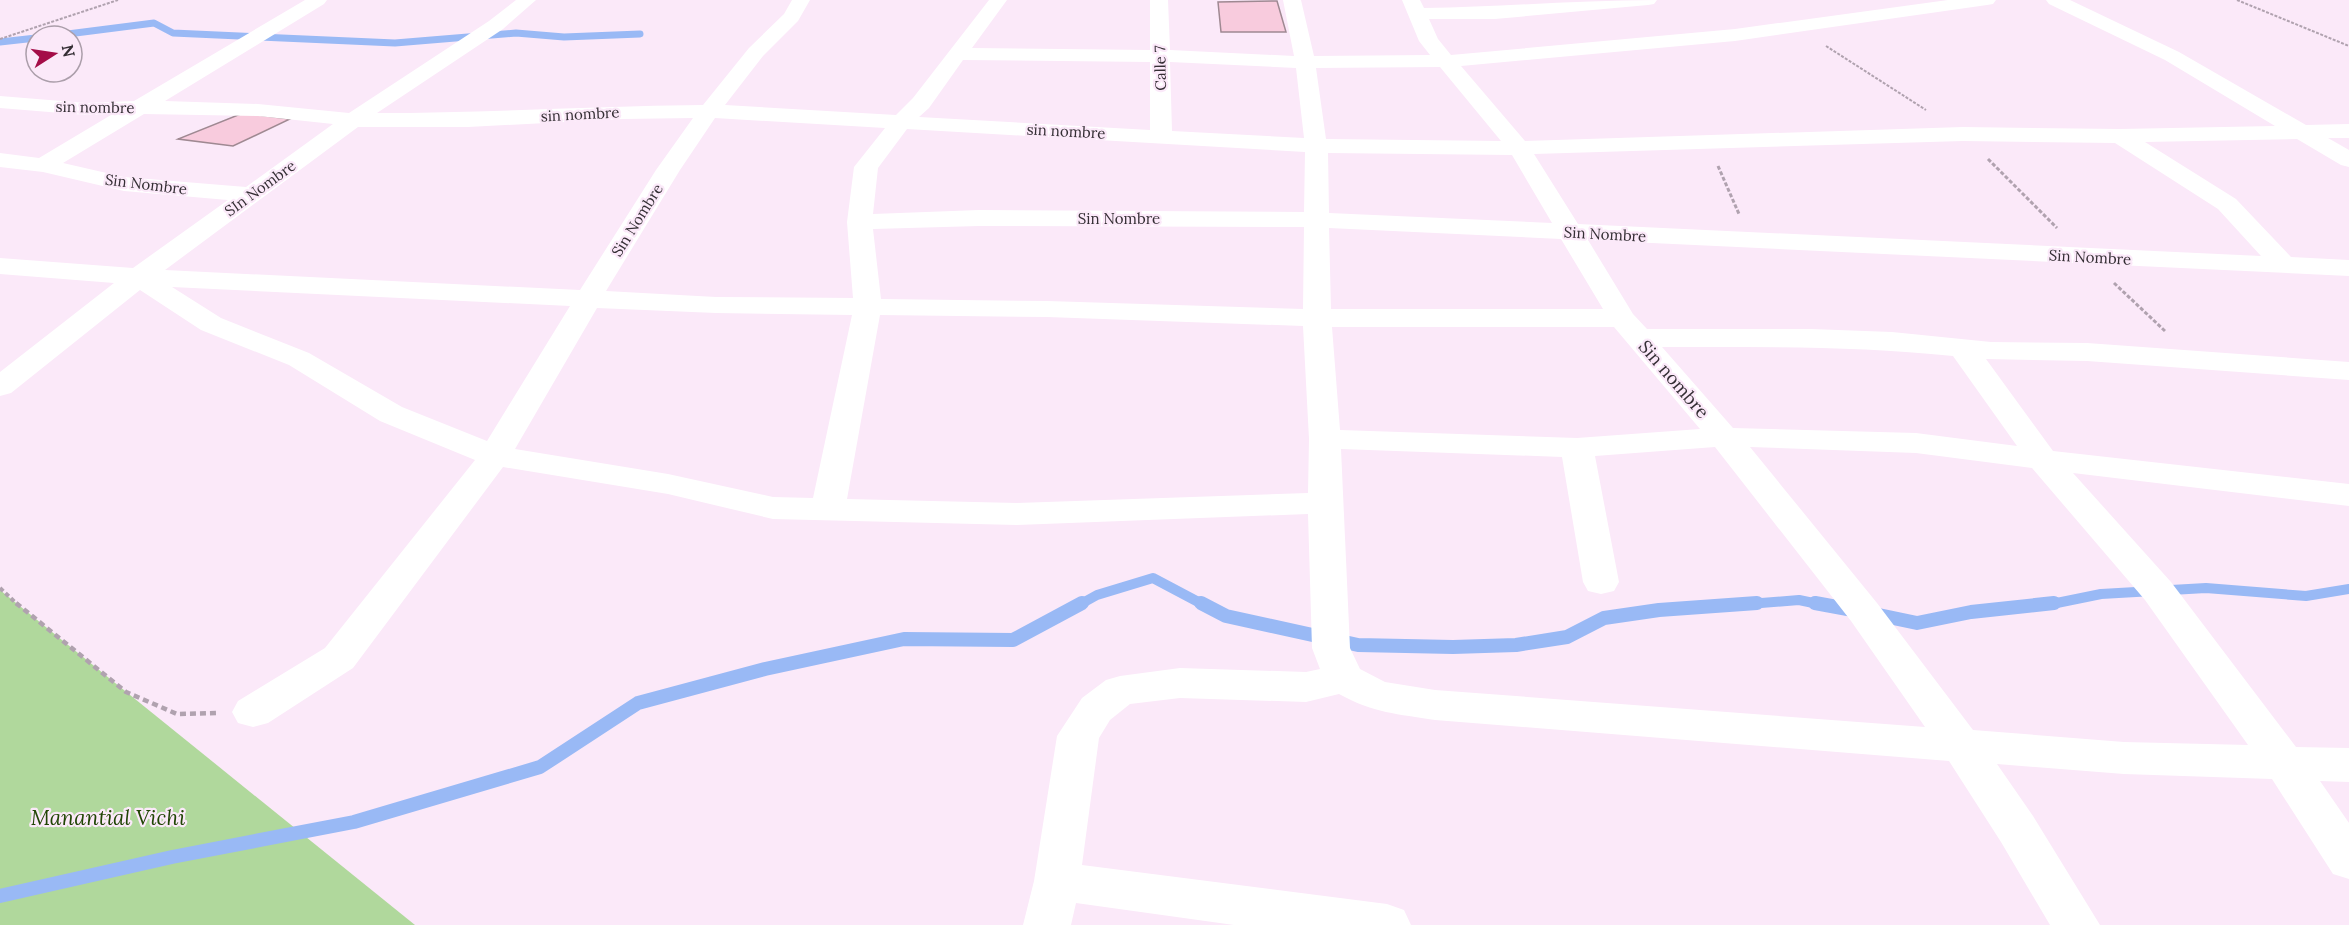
<svg xmlns="http://www.w3.org/2000/svg" width="2349" height="925" font-family="Lora,serif">
<rect width="100%" height="100%" fill="#fbe9f9"/>
<path fill="#b0d89c" d="M0 590 415 925H0Z"/>
<g fill="none" stroke-linecap="round" stroke-linejoin="round">
<path stroke="#99b9f5" stroke-width="7" d="M52 36 154 23 173 33 395 43 516 33 564 37 640 34
M0 42 36 38"/>
<path stroke="#99b9f5" stroke-width="10" d="M1079 605 1097 595 1153 578 1204 605
M1736 605 1799 600 1823 605
M2047 605 2101 594 2206 588 2306 596 2349 589"/>
<path stroke="#99b9f5" stroke-width="14" d="M1201 603 1226 616 1358 645 1453 647 1516 645 1567 637 1604 618 1659 610 1757 603
M1815 603 1853 610
M1874 614 1917 623 1971 612 2054 603
M0 896 172 857 354 822 540 767 638 703 765 669 904 639 1013 640 1082 603"/>
</g>
<path fill="#f8cbdd" stroke="#9f8992" stroke-width="1.5" d="M1277 1 1286 32H1221L1218 2Z
M243 113 290 119 233 146 178 139Z"/>
<g fill="none" stroke-linecap="round" stroke-linejoin="round">
<path stroke="#b0a2af" stroke-width="2" stroke-dasharray="3 1.5" stroke-linecap="butt" d="M2237 0 2349 46
M0 39 118 0
M1826 46 1926 110"/>
<path stroke="#b0a2af" stroke-width="3" stroke-dasharray="4 2" stroke-linecap="butt" d="M1988 159 2057 228
M1718 166 1739 214
M2114 283 2165 331"/>
<path stroke="#b0a2af" stroke-width="4" stroke-dasharray="4.5 3" stroke-linecap="butt" d="M0 588 18 605"/>
<path stroke="#b0a2af" stroke-width="4.5" stroke-dasharray="6 4" stroke-linecap="butt" d="M16 603 126 692 177 714 218 713"/>
<path fill="#fff" fill-rule="evenodd" d="M305 0H327L324 4 165 101 258 104 349 113 489 21 516 0H536L503 29 377 113C486 113 594 106 703 105L749 48 784 14 792 0H810L798 21 763 56 725 105 896 115 913 98 989 0H1007L972 48 1150 50V0H1168L1170 50 1294 56 1283 0H1301L1314 56 1430 55 1419 41 1402 0H1420L1424 8C1502 7 1579 0 1657 0L1654 4 1648 5 1495 19H1429L1438 39 1451 55 1735 29 1948 0H1996L1993 4 1987 5 1735 41 1461 66 1525 141 1963 127 2120 129 2275 126 2165 60 2049 4 2046 0H2070L2179 52 2306 125 2349 124V138H2328L2349 150V167L2341 165 2297 139 2145 142 2236 199 2291 257 2349 260V276L1588 240 1633 314 1647 329H1811L1892 332 1991 342 2087 343 2349 362V380L2087 361 1986 359 2053 451 2349 484V506L2073 473 2171 582 2296 747 2349 748V782L2320 781 2349 823V879L2333 874 2272 779 2124 774 1997 764 2033 816 2100 925H2050L2001 842 1949 761 1435 720C1398 714 1373 713 1339 694L1306 702 1180 698 1130 704 1110 720 1099 738 1082 865 1387 904 1404 910 1411 925H1234L1076 903 1071 925H1023L1034 881 1057 736 1082 698 1106 680 1120 676 1180 668 1306 672 1320 669 1312 648 1308 514 1017 525 773 519 668 494 503 467 353 668 268 723 253 727 238 723 232 712 238 701 325 648 475 460 380 421 289 365 201 330 140 290 11 393 0 396V372L114 283 0 274V258L133 268 228 200 124 191 43 172 0 167V153L39 158 111 115H86L0 108V96L86 103 134 101ZM963 60 1150 62V130L919 117 929 108ZM1170 62 1296 68 1304 138 1172 131ZM1440 67 1501 141 1326 139 1316 68ZM144 114 258 116 333 124 246 187 124 177 63 163ZM693 118 656 170 580 290 165 270 358 127H468L623 119ZM715 118 885 128 854 167 847 222 853 298 716 297 606 291 680 170ZM907 129 1305 152 1304 212 979 210 873 214 878 168ZM1963 141 2115 143 2218 209 2261 256 1578 224 1534 154ZM1328 153 1512 155 1552 223 1329 213ZM979 226 1304 227 1303 309 1047 301 881 299 873 229ZM1329 228 1561 239 1603 309H1331ZM172 287 570 306 487 441 402 407 309 353 221 318ZM597 308 716 313 852 315 813 498 773 497 668 474 515 449ZM880 315 1047 317 1303 326 1309 439 1308 493 1017 503 847 499ZM1332 327H1614L1700 429 1577 438 1340 430ZM1662 347C1760 347 1856 346 1953 356L2017 446 1916 433 1733 428ZM1715 447 1851 621 1925 727 1435 690 1385 682 1360 669 1350 648 1341 449 1562 457 1583 582 1588 591 1601 594 1614 591 1619 582 1595 456ZM1750 447 1916 453 2032 468 2145 600 2248 745 2124 742 1973 730 1877 603Z"/>
</g>
<g text-anchor="middle" dominant-baseline="central" stroke-width="4.5" stroke-linejoin="round" paint-order="stroke">
<g font-size="15" fill="#342e34" stroke="#fbe9f9">
<text transform="translate(1160 68) rotate(-91)">Calle 7</text>
<text transform="translate(95 107) rotate(1)">sin nombre</text>
<text transform="translate(580 114) rotate(-3)">sin nombre</text>
<text transform="translate(1066 131) rotate(3)">sin nombre</text>
<text transform="translate(146 184) rotate(7)">Sin Nombre</text>
<text transform="translate(260 188) rotate(-36)">SIn Nombre</text>
<text x="1119" y="218">Sin Nombre</text>
<text transform="translate(637 220) rotate(-58)">Sin Nombre</text>
<text transform="translate(1605 234) rotate(3)">Sin Nombre</text>
<text transform="translate(2090 257) rotate(3)">Sin Nombre</text>
</g>
<g font-size="18" fill="#342e34" stroke="#fbe9f9">
<text transform="translate(1674 379) rotate(49)">Sin nombre</text>
</g>
<g font-size="21" font-style="italic" fill="#204504" stroke="#fbe9f9">
<text x="108" y="817">Manantial Vichi</text>
</g>
</g>
<g transform="translate(54 54) rotate(78)"><circle r="28" fill="#fbe9f9" stroke="#ab9eaa" stroke-width="1.5"/>
<path d="M0-4.5L10 22L0 15L-10 22Z" fill="#a40d48"/>
<text y="-9" font-size="16" font-weight="bold" text-anchor="middle" fill="#342e34">N</text>
</g>
</svg>
